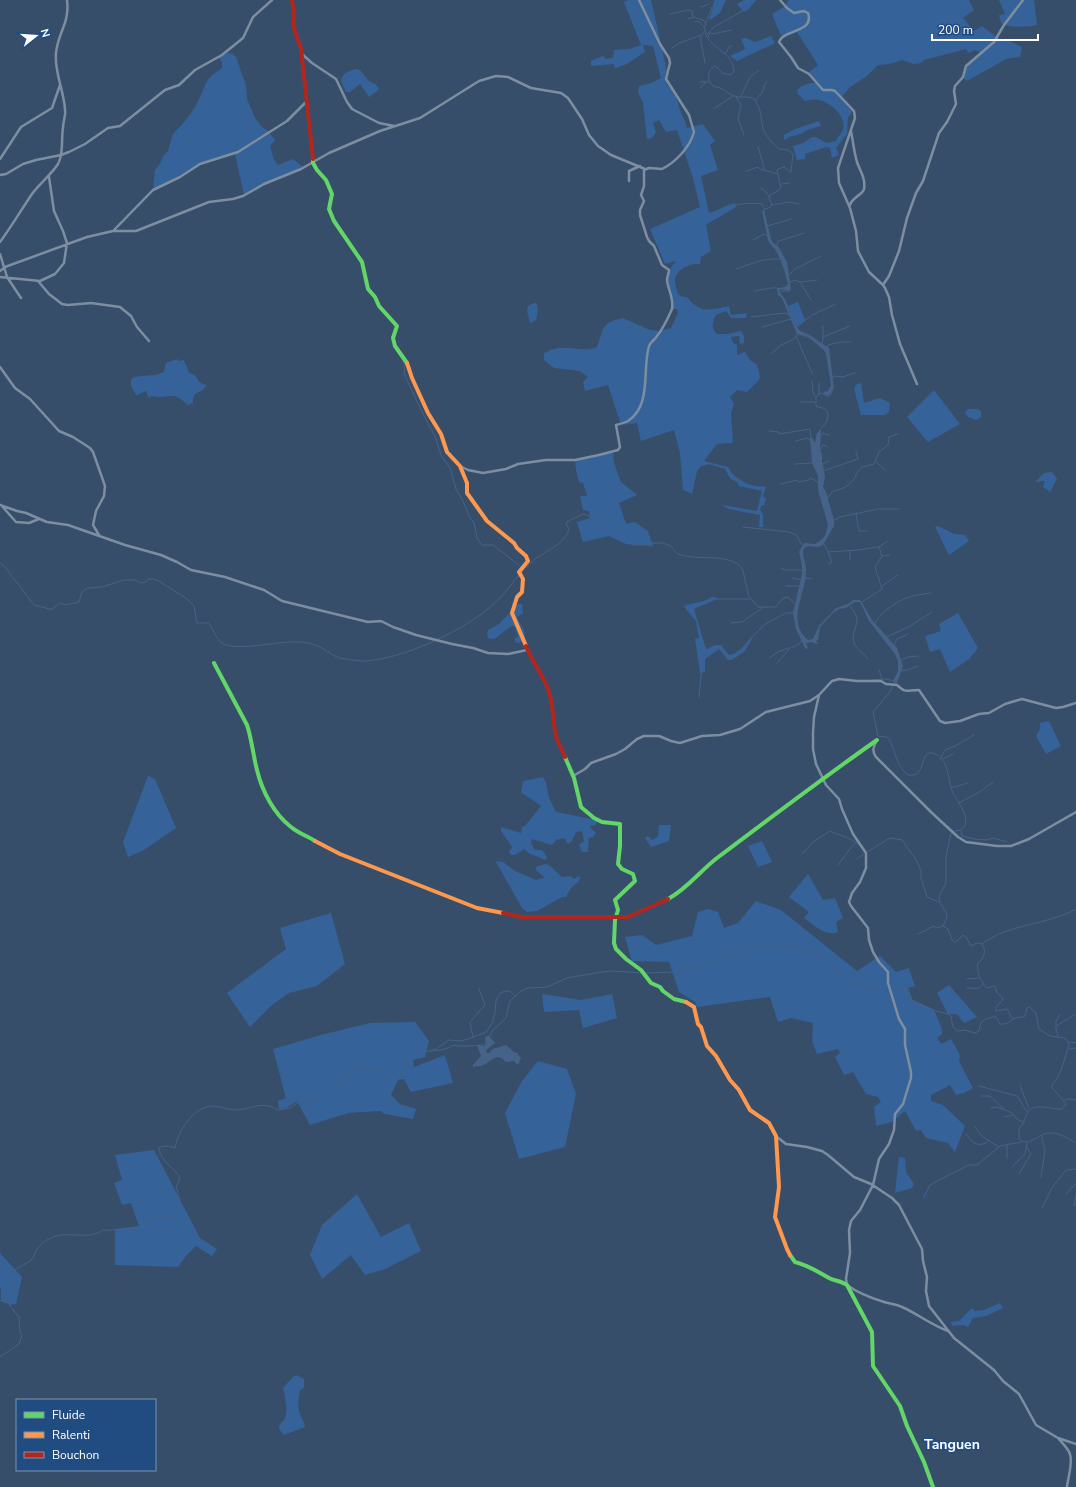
<svg xmlns="http://www.w3.org/2000/svg" width="1076" height="1487" font-family="'Nunito Sans',sans-serif">
<rect width="100%" height="100%" fill="#374e6b"/>
<path fill="#356298" d="M628 0H651L667 71C661 81 672 89 676 97 678 102 679 108 681 113 683 118 686 122 687 128L703 124 715 141 710 145 718 170 701 176 709 213C718 211 725 205 735 203L736 207 706 225 711 251 701 257 700 264C690 263 675 269 675 281 675 285 677 290 678 294L683 297H687C700 314 710 310 729 306L731 315 747 313 746 318H731L726 311 716 315C713 322 710 328 717 334H728L741 331 744 336V343L740 344 739 336 731 337 733 343 737 345V355L745 352 750 360 757 365 760 376 759 380 747 392 737 390 730 397 734 404 731 413 733 443 717 444 704 461 728 467C732 476 746 485 757 486 760 487 763 486 766 487L763 496 766 499 764 505 761 506 760 510 763 514V527H759L760 515 729 509 722 505 757 511 762 491 739 486 737 482C727 478 730 477 725 469L709 464 703 466H701L697 471 692 494 683 490 680 453 674 430 641 441 637 423 621 425 608 385 585 391 583 382 588 377 580 371 554 368 544 360V353C549 351 554 348 559 348 572 347 586 352 597 347L603 329 608 323 615 320 623 318 650 330 660 331 671 328 678 313 677 309H672C673 289 659 279 676 261L665 264 650 229 700 207 693 178 677 130 666 132 659 120 653 123 656 132 652 138 647 139 643 103 638 92 639 86 651 83 661 78 653 46 643 45 645 52 627 64 615 68 614 64 591 66V61L603 56 606 59 613 58 614 50 629 49 641 45 624 2Z
M715 0H726L720 13 710 20 709 18C713 12 712 5 715 0Z
M744 0H756L749 9 744 12 737 4Z
M789 0H969L974 10 963 18 974 31 982 26 1002 41H1010L1022 47 1020 57 1006 59 967 81 962 77C964 65 972 60 980 52L975 50 968 53 966 49 924 60 921 63 914 64 902 60 890 64 878 65 867 76 850 87 841 98 853 111 848 117 847 134 836 148 839 155 832 158 830 148 826 147 805 154V159L797 160 793 146 803 143 812 137H816L827 143 836 141C837 137 842 133 843 130 847 116 830 102 818 100 814 99 809 100 805 101L798 94 797 90 802 86 810 83H817L808 73 818 65 797 32 784 38C779 35 775 20 772 14L784 7Z
M999 0H1034L1037 25C1029 27 1010 28 1003 24 1000 22 1000 18 999 15L1005 14Z
M771 36 775 43 737 61 730 56 745 49 741 39C747 36 750 41 755 42Z
M228 53 233 54 236 57 246 85 247 99 255 118 261 126 268 131 275 140 270 146 274 160 278 165 293 159 303 167 265 183 244 195 235 154 204 162 153 190 155 170 160 164 163 156 168 151 173 134 186 120 196 106 207 81 212 75 222 68V63L219 57Z
M356 69 360 70 369 81 375 84 379 88 377 91 369 97 360 84 350 92H346L341 81C343 73 348 71 356 69Z
M819 121 821 126 807 130 801 134 789 137 787 139 784 140V135L795 129Z
M798 302 805 320 797 327 794 323 788 306Z
M534 303H536C539 308 537 315 536 320L530 323 527 311 528 306Z
M177 359 178 361 184 360 189 373 195 375 199 382 206 385C203 395 192 389 193 403L188 405C171 389 170 400 152 396L149 398 146 391 137 395H136C133 390 129 384 132 378L140 376 155 375 164 372 166 363Z
M861 383 864 403 880 398 890 403 889 412 885 415H861L854 389 857 384Z
M934 390 960 424 928 442 907 417Z
M969 409H977L981 411V417L977 420 968 417 965 413 966 411Z
M613 452 614 463 621 482 637 495 619 503 626 524 635 522 648 531 653 546 626 544 609 536 583 542 577 522 590 518 589 511 583 510 580 496H587L583 483 579 482 576 470 575 460Z
M1052 472 1057 479 1050 492 1043 487 1045 481 1035 482 1044 473Z
M938 526 954 534 965 535 969 541 949 555 935 527Z
M712 597H716L717 599 694 609 705 646 707 649 715 645H721L729 655C738 654 745 644 751 638L752 639 744 652 732 660H728L719 649 705 659V672L700 673 695 639 699 638 696 621 684 607 686 605 704 601Z
M518 604H522L523 613 517 617C520 625 526 630 525 639L519 643 515 642V639L518 636 515 627 512 626 494 639H491L488 638 487 633 488 630 499 624Z
M958 613 978 648 969 659 950 672 940 649 930 652 925 636 941 631 939 624Z
M1049 721 1061 746 1046 754 1036 736 1040 729V723Z
M148 776 155 779 176 828 144 850 128 857 123 842Z
M543 777 546 783 549 798 556 812 597 820 596 825 589 826 596 833 593 837 589 838 588 852H582L579 845 584 841 582 831 576 832 572 841 568 844 564 838 556 840 552 845 532 839 531 843 535 850H542L547 857 546 860 530 854 524 849 515 855H511L509 852 512 847 501 831V827L521 833 522 827 525 826 541 806 533 800 521 793 523 781Z
M659 825H671L669 841 651 847 645 838 648 836 652 840 658 837Z
M762 841 772 862 758 867 748 846Z
M498 861 503 862 515 871 536 880 544 878V877L536 870V867L545 864 549 865 562 877 570 876 574 879 579 876 580 877 579 881 571 888 566 897H562L537 911 527 912 522 908 496 862Z
M808 874 823 900 835 898 843 918 836 922 838 932C825 937 814 925 804 918L809 912 789 897Z
M756 901 781 910 857 971 880 956 896 972 909 968 915 986 908 988 912 1000 934 1010 942 1029V1034L937 1038 941 1044 951 1039 960 1055 959 1061 973 1088 964 1093 956 1095 950 1085 931 1095V1101L943 1105 965 1126 955 1152 948 1143 926 1138 921 1130 916 1131 905 1111 892 1122 876 1126 874 1107 881 1102 878 1097 866 1094 853 1072 844 1075 835 1057 840 1053 838 1049 817 1054 812 1041 813 1023 791 1018 778 1022 770 997 697 1007 695 1002 679 992 669 962 632 961 625 937 642 935 656 945 692 936 698 912 708 909 718 912 724 928 738 923Z
M331 913 345 964 317 986 289 993 272 1005 250 1027 227 993 286 949 280 928Z
M949 985 977 1017 964 1023 957 1014H948L937 993Z
M542 994 581 1000 612 994 617 1018 583 1028 579 1010 544 1012Z
M415 1022 429 1041 425 1057 413 1060 414 1067 445 1055 453 1083 411 1092 404 1079 398 1080 391 1095 400 1104 416 1109 413 1119 385 1114 380 1111 348 1113 310 1125 297 1101 286 1108 279 1109 278 1101 286 1098 273 1049 321 1035 370 1023Z
M538 1061 567 1069 576 1094 565 1147 519 1159 505 1113 522 1081Z
M154 1150 200 1238 217 1249 212 1256 196 1246 186 1256 178 1267 115 1265V1229L139 1226 131 1203 122 1205 114 1183 122 1180 115 1155Z
M899 1157 905 1158 906 1172 914 1184 912 1188 895 1193Z
M357 1194 381 1237 409 1223 421 1251 385 1269 365 1275 351 1255 322 1279 310 1255 322 1225Z
M0 1253 22 1277 16 1304C10 1305 6 1304 1 1301 0 1296 2 1290 0 1287Z
M1000 1303 1003 1308 986 1316 973 1318 968 1327 963 1325 952 1326 951 1322 959 1321 972 1308 975 1311 984 1310Z
M296 1375 304 1379V1388L300 1390C299 1398 297 1406 300 1414 302 1419 304 1421 305 1427L284 1435C282 1432 278 1429 279 1426 280 1423 284 1421 285 1418 288 1410 285 1397 283 1388L293 1377Z"/>
<path fill="#456388" d="M764 210 771 239 773 243 778 246 787 262 791 290 789 291C786 290 783 288 779 290L780 293 785 299 794 323 800 331 808 334 829 348 834 388 829 395H825L823 392 828 391 831 385 826 354 824 350 807 336 797 334 782 298 778 295 777 289 778 288 785 287 788 284C785 272 782 261 776 251 774 247 770 245 768 240L762 211H764Z
M821 429 820 450 822 454V464L823 465 825 477 823 487 826 492 834 520V526L823 545 818 547 808 546 804 548C801 556 806 561 806 569 807 593 785 621 808 640L813 639 819 626 836 608 848 604 853 600H859L861 601 872 620 897 648 903 666 897 683H894L893 681 898 671V661L895 654 869 621 860 602H855L846 608 839 609 834 612 820 627 818 640 816 641 818 644H816L812 642 806 643 808 648 807 649 805 648 796 629 793 613 802 574V565L799 552 804 543 815 544 820 541 825 536 828 525 818 490V476L812 463 810 438 812 437 813 441 815 442 817 433Z
M487 1036H489L495 1043 486 1050 487 1053H489L493 1049 506 1045 514 1052 517 1053 521 1058 518 1065 514 1061 506 1062C496 1051 493 1061 483 1065 479 1067 477 1065 473 1067V1065L481 1056 477 1045 484 1046 486 1045 485 1038Z"/>
<g fill="none" stroke-linecap="round" stroke-linejoin="round">
<path stroke="#456388" stroke-width="1" d="M701 7 709 4
M712 7C711 14 703 23 705 31 707 47 734 52 734 71L731 75 722 73 717 67 715 66C708 70 706 78 712 85 714 87 718 87 720 88 725 90 729 94 734 96 740 98 747 96 753 98 762 107 760 117 763 128 764 135 774 144 779 149L788 150 793 154 791 172H790L784 167 778 169 777 170 781 188 779 190 770 195 769 199 772 205 769 208 764 209V213
M670 14 688 10 692 11 693 17 703 20 706 24
M688 19 693 17
M695 22 698 21 704 27
M707 34 714 27 744 10
M701 36V42L705 63
M708 37 710 33 713 34 732 30
M672 48 679 43 702 35 704 32
M725 54 729 47 732 46
M700 82H709
M700 88 705 83 704 81
M741 96 750 77 759 70
M736 97 741 105 738 119 744 135
M755 100 762 93 765 84 768 81
M715 108 733 96
M758 147 765 171
M746 171 758 167 760 169 777 174
M782 184 789 183
M760 188 763 189 769 196
M772 205 789 202 799 204
M733 206C743 203 752 203 762 204L764 207
M767 226 791 219
M753 240 764 234 768 236
M777 245 778 241 782 240 804 233
M736 269C750 264 764 258 780 259
M789 275 795 269 821 256
M790 282 795 280 800 282 811 300
M801 282 817 280
M755 291C762 290 771 287 777 288
M779 293 782 291H789
M751 317 785 313 790 315
M823 326V337
M762 327 791 319V320
M797 327 812 315 836 304
M799 334 809 338
M796 336 812 373
M818 345 823 349
M822 345 823 337 850 326
M827 348 828 345 840 342H851
M771 354 781 345 792 340 799 334
M402 359 405 365 404 374 426 420 435 436 441 455 450 468 456 489 463 501 470 518 474 523 477 538 482 545H493L520 566
M833 378 835 376 842 377 855 373
M812 381 813 393 815 396
M819 394V383
M800 402H813L815 403
M821 428C826 425 831 415 826 410 823 407 819 408 816 406V397L821 393 827 396H830L833 388
M769 431 779 432V434L810 429 811 438
M821 436 823 433 827 435H830
M796 441 807 438 810 440
M820 450 823 445 828 447
M876 462 886 471
M795 464 812 463
M821 464 828 462V460
M823 471 858 459 856 451
M781 484 797 480 799 482 809 480 811 478 819 483
M827 499 832 492 846 487 856 477V474L862 467 874 464 879 452 888 445 889 437 898 434
M856 514 859 531H867
M833 520 837 519 840 517 878 509H899
M743 527 789 532 796 535 802 545
M824 544 828 552 857 550 879 547 888 541
M882 556 890 555
M850 560V551
M0 563 5 567 34 605 49 609H52L60 603 66 605 79 602 82 592 88 588 102 587 124 580H135L141 583 146 582 148 579H154L159 581 187 599 194 606 197 623H208C214 629 215 638 222 643 234 652 280 641 297 642 304 642 311 643 318 646 327 650 334 658 345 659 352 660 359 661 366 661 404 658 458 633 488 609 500 599 510 587 519 575
M828 564 832 562 828 552
M525 567H527C539 551 563 549 569 529L566 524 567 522 583 514 586 515 606 520 609 519C613 522 618 526 620 530 624 535 624 541 631 544 636 547 654 542 661 543 676 545 671 552 681 555 698 560 728 554 740 566 744 570 744 576 745 581 746 586 749 590 748 595L758 607H776L783 598 788 597 795 604
M781 568 785 570H802
M521 573 525 567
M792 578 802 580
M804 578 812 579
M786 586H799
M882 586 898 575
M717 599H750
M862 602 882 589 875 567 882 556 879 547
M850 606C853 610 857 615 857 620 857 628 850 635 855 645 857 650 864 654 868 659
M731 623 742 622 764 607
M875 624C877 614 897 602 906 598 914 595 923 594 931 593
M887 637 910 626 932 612
M894 645 897 639 908 634
M769 658 778 652 788 648
M901 660 908 657 918 656
M777 663 790 648 799 644 802 640
M879 670 882 679
M901 671 907 670 918 666
M871 680 886 679 894 681
M893 686 889 693 873 712 878 736 887 737C897 749 893 762 908 775 927 778 919 751 932 753 950 757 947 780 953 793 957 800 973 821 962 829 960 831 956 830 954 831
M699 697 702 667 700 659 702 655 706 651 719 646 729 657H732L740 652 751 638 765 624 786 613H793
M940 759 945 750 955 746 974 735
M943 759 953 754
M951 788 968 783
M959 803 981 791 993 782
M961 831 962 836 975 839 986 840 993 838 1007 842
M951 833 946 856V883L939 896 940 903 946 912 947 917 943 926 948 929 952 940 955 943 963 935 966 937 971 946 977 943 982 944C987 951 984 958 978 963 976 973 981 981 987 988L995 986 997 993 1003 998 1002 1001 996 1007V1011L1007 1009 1013 1020 1014 1018 1023 1017 1025 1016 1027 1008 1029 1007 1036 1013 1039 1029 1050 1036 1065 1038 1068 1042 1069 1045C1064 1059 1062 1074 1052 1085V1088L1064 1101 1066 1104 1062 1109C1052 1110 1035 1102 1028 1112 1024 1118 1025 1122 1019 1129V1139C1030 1148 1038 1133 1049 1133 1058 1132 1069 1139 1076 1143
M867 852 890 838 902 840 917 861 921 871V878L927 897 939 902
M802 854 814 841 830 831C840 836 853 838 860 846
M857 859 864 854
M838 865 849 850 856 842
M918 934 934 926 937 928 943 926
M982 944C1007 924 1048 925 1076 909
M646 973 672 972 693 968 752 946H793L819 957 826 961 834 971 842 977 856 984 866 986 908 989 912 1000 936 1011 948 1014 951 1016 953 1027 958 1031 964 1030 975 1033 979 1031 981 1022C985 1020 991 1016 996 1017L1000 1024C1006 1025 1010 1022 1014 1018
M967 979 980 978
M967 988C975 988 978 991 983 984
M1056 1025V1021L1060 1014
M1058 1036 1056 1029V1026L1076 1014
M473 1037 470 1022 485 1005 479 989
M489 1037 493 1030 506 1018 510 1001 521 991 528 988 547 987 567 978 602 972 612 971 641 973
M1069 1042 1076 1043
M1069 1049 1076 1048
M431 1050 436 1049 449 1040 461 1041 468 1039 486 1032 492 1023 495 1013 496 1001 500 993C508 990 510 990 515 996
M1020 1085 1029 1109
M979 1086 1017 1096 1027 1112
M981 1096H990L1005 1110 1012 1113 1018 1120 1025 1122
M1065 1100 1070 1099 1076 1100
M991 1108 997 1107 1005 1110
M1004 1117 1013 1115
M974 1126 983 1137 999 1147
M966 1134C972 1142 975 1147 986 1143L988 1140
M1007 1145V1158
M1012 1167 1025 1154 1027 1143
M1019 1174 1031 1154 1026 1146
M1041 1177 1045 1151 1042 1137
M1066 1194 1072 1187 1076 1184
M924 1197 930 1185 937 1181 969 1165H977L1000 1146 1022 1142
M1074 1206 1076 1195
M1042 1208 1052 1188 1066 1170 1076 1169
M0 1262 4 1266 13 1271C19 1267 27 1264 32 1259 35 1255 35 1251 38 1248 42 1242 50 1238 56 1236 72 1232 88 1240 103 1230 111 1231 139 1229 146 1224 150 1222 153 1218 156 1216L168 1217 177 1214C182 1205 179 1195 176 1187L180 1178C174 1167 161 1162 159 1149L160 1147 168 1146 175 1148C178 1131 193 1107 212 1106 220 1106 228 1110 236 1110 254 1109 261 1100 278 1110L290 1108 300 1101 315 1100 326 1090 347 1078 353 1067H357L361 1070H378L390 1078H392L398 1072 404 1073 406 1071 404 1062C412 1050 429 1052 441 1050 446 1049 450 1047 454 1045 458 1047 483 1046 486 1044
M0 1301 10 1298 12 1296 16 1278 14 1271
M0 1357 19 1344 22 1335 20 1332 19 1317 10 1306V1298"/>
<path stroke="#7d8ea1" stroke-width="2.5" d="M780 0 787 8 794 13 804 11 808 13C815 33 783 29 779 42L791 57 798 68 809 74 823 90H832L835 91 854 111 855 118 838 168 839 183 850 208 856 231 858 251 869 272 883 285 885 288 889 297 892 315 900 344 917 384
M302 54 312 63 336 79 347 102 352 109 379 123 394 126
M0 159 21 127 52 108 60 85
M0 175 6 174 23 164 36 160 61 155 69 152 85 144 108 128 120 126 165 90 179 85 195 70 222 55 243 38 253 17 272 0
M629 181V171L640 166
M850 205C852 197 863 195 864 189 866 179 860 171 857 162 854 152 853 141 851 131
M114 230 153 190 180 177 200 164 238 152 287 121 306 102
M0 242C12 226 21 210 32 194 40 183 51 175 58 164 64 153 61 139 63 128 63 121 66 116 65 110 64 90 54 72 56 53 58 32 70 23 67 0
M0 254 7 277 21 298
M0 271 5 267 87 237 113 231H136L209 202 233 199 243 196 264 184 301 169 329 153 380 131 420 118 479 81 496 76 508 77 531 88 561 93 568 98 582 119 589 135 598 146 611 155 645 169
M0 277 40 281 55 274 64 263 67 243 63 231 54 211 49 177
M38 281 49 294 62 304 68 305 91 303 120 307 131 316 137 327 149 341
M883 285 889 276 899 251 907 218 916 193 923 181 939 133 947 122 956 104 954 91 955 86 963 77 966 66 994 42 1004 25 1023 0
M0 367 15 388 30 399 59 431 73 437 90 448 93 452 105 486 104 496 96 511 93 525 99 535
M460 466 468 470 483 473 506 469 518 464 546 460H575L599 455 618 450 620 447 616 425C620 424 624 423 628 421 652 405 642 370 649 346 651 341 655 340 657 336 663 329 668 318 672 309 674 298 668 290 667 280 667 277 669 273 669 270L662 265 654 246 649 241 647 237 640 215V210L644 201 641 195 644 186V170L649 168 662 169C676 162 690 147 694 132L689 115 666 79 670 63 669 58 660 44 639 0
M0 505 17 511 26 513 47 522 68 525 125 545 161 555 177 562 191 570 225 577 264 590 282 601 368 622 381 621 393 627 416 635 452 644 473 648 488 653 508 654 527 650
M1 505 16 522 29 523 39 519
M819 695 814 717 813 733V749L816 764 826 785 839 799 842 809 853 834 866 853V868L860 882 852 893 849 902 851 906 868 928 869 940 873 952 879 962 888 972V983L899 1019 905 1029V1045L911 1072V1078L903 1104 895 1114 894 1130 889 1144 879 1159 873 1185 860 1210 851 1221 849 1230 850 1253 846 1279 847 1285C858 1293 871 1298 884 1302 890 1304 896 1304 902 1307 918 1314 931 1325 948 1331
M876 742C873 748 872 751 876 757L932 813 958 837 966 842 997 846H1011L1029 839 1076 812
M573 776 585 769 591 763 616 754 625 749 637 739 644 736H659L671 741 680 743 702 736 720 735 740 729 766 712 810 701 819 695 832 681 839 679 857 681H881L886 684 897 685C907 694 906 690 919 690L940 721 945 723 960 721 979 714 989 713 1005 704 1022 699 1056 708 1063 707 1076 703
M777 1137 786 1144 807 1147 822 1151 828 1155 854 1177 871 1184 892 1198 899 1205 922 1249 923 1261 927 1277 926 1291 929 1306 954 1338 994 1370 1003 1381 1019 1394 1036 1425 1058 1438 1076 1444
M1058 1438C1062 1443 1068 1448 1070 1454 1073 1464 1068 1477 1067 1487"/>
<path stroke="#63d668" stroke-width="4" d="M313 159V163L317 170 326 180 332 194 329 209 334 221 362 262 368 289 375 297 379 306 397 326 393 338 395 346 407 363
M214 663 247 725C252 740 253 755 257 770 262 791 274 814 291 827 298 833 307 836 315 841
M565 757 574 778 581 807 594 818 602 822 620 824V846L618 864 622 869 633 874 635 881 615 900 618 910 615 920 614 943 616 949 626 959 641 970 651 983 660 987 663 991 674 999 686 1002
M668 899C687 889 700 871 717 858 770 818 823 778 877 740
M790 1255 795 1262C808 1265 818 1272 829 1278 835 1281 842 1281 847 1285L872 1332 873 1366 900 1406 907 1426 924 1462 933 1487"/>
<path stroke="#ff974d" stroke-width="4" d="M407 363 412 378 428 413 441 434 447 452 460 466 467 483V493L487 521 514 543 517 548 526 556 528 561 519 572 523 579 522 592 517 597 512 613 526 646
M315 841 340 854 477 908 503 913
M686 1002 694 1007 698 1024 701 1027 707 1046 716 1056 730 1080 739 1090 750 1110 769 1123 776 1136 779 1187 775 1217 787 1249 790 1255"/>
<path stroke="#b3261e" stroke-width="4" d="M292 0 294 14 293 25 301 49 313 159
M526 646C532 661 542 674 548 689 553 702 553 718 555 732 556 740 562 749 565 757
M503 913 521 917H628L668 899"/>
</g>
<g text-anchor="middle" dominant-baseline="central" stroke-width="3" stroke-linejoin="round" paint-order="stroke">
<g font-size="14" font-weight="bold" fill="#fff" stroke="#214c81">
<text x="952" y="1444">Tanguen</text>
</g>
</g>
<rect x="16" y="1399" width="140" height="72" fill="#214c81" stroke="#7a94b3"/>
<rect x="24" y="1412" width="20" height="6" fill="#63d668" stroke="#7a94b3"/>
<text x="52" y="1419" font-size="12" fill="#ffffff">Fluide</text>
<rect x="24" y="1432" width="20" height="6" fill="#ff974d" stroke="#7a94b3"/>
<text x="52" y="1439" font-size="12" fill="#ffffff">Ralenti</text>
<rect x="24" y="1452" width="20" height="6" fill="#b3261e" stroke="#7a94b3"/>
<text x="52" y="1459" font-size="12" fill="#ffffff">Bouchon</text>
<g transform="translate(36 36) rotate(73)" stroke="#214c81" stroke-width="3" paint-order="stroke">
<path d="M0-3L7 15L0 10L-7 15Z" fill="#ffffff"/>
<text y="-6" font-size="11" font-weight="bold" text-anchor="middle" fill="#ffffff">N</text>
</g>
<path d="M932 34v6h106v-6" fill="none" stroke="#ffffff" stroke-width="2"/>
<text x="938" y="34" font-size="12" fill="#ffffff" stroke="#214c81" stroke-width="3" paint-order="stroke">200 m</text>
</svg>
